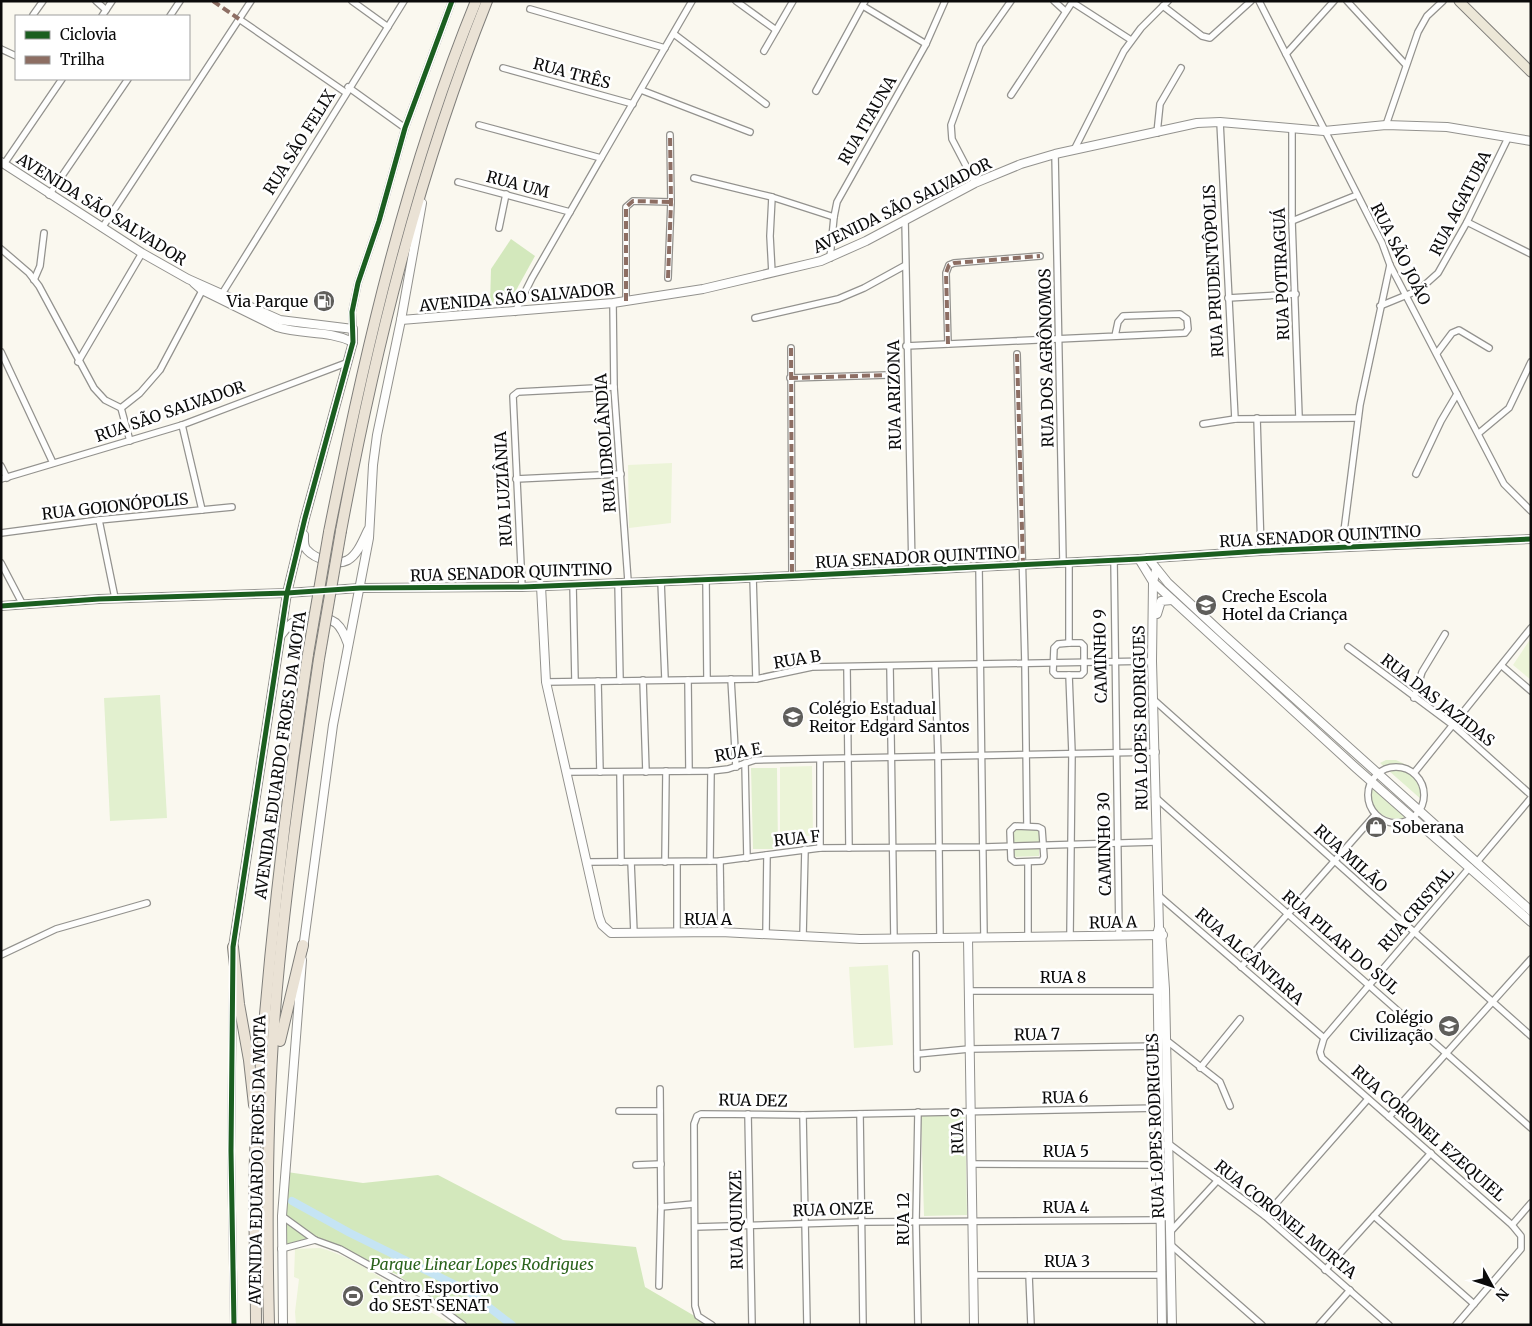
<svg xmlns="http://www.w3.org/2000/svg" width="1532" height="1326" viewBox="0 0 1532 1326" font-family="Merriweather,serif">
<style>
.green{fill:#e2f0cf}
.forest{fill:#d3e8bc}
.pitch{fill:#ecf4d8}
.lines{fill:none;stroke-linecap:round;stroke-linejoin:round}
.canal{stroke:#c5e4f4;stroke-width:8}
.minor-casing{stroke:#93928e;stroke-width:8}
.tertiary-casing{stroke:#93928e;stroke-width:10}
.primary-casing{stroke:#807f7b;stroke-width:11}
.trunk-casing{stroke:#807f7b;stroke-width:12}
.minor{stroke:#fefefd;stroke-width:5.5}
.tertiary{stroke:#fefefd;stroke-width:8}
.primary{stroke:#ece7d7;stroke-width:9}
.trunk{stroke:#eae2d5;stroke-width:10}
.trunk-bridge-casing{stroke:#807f7b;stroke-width:12;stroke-linecap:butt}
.trunk-bridge{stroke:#eae2d5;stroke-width:10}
.quiet{stroke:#8d6e63;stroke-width:4;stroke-dasharray:8 4;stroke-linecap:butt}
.cycleway-casing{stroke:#fff;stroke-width:8}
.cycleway{stroke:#1b5e20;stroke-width:5}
.labels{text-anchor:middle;stroke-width:5;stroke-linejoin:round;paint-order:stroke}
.street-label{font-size:16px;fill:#0b0b0b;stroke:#fff}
.poi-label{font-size:16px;fill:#0b0b0b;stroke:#fff;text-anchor:start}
.park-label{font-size:16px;font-style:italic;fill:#2b631c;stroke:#fff}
</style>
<rect width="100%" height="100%" fill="#faf8ef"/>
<g class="green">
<path d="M160,695L167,818L110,821L104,698Z"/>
<path d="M1386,760H1396L1415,769L1421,782L1422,800L1380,763Z"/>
<path d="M751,768H777L778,849H753Z"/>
<path d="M1366,780L1409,818C1381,823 1367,807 1366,780Z"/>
<path d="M1013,829L1039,830V856L1012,857Z"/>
<path d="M965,1115L967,1215L924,1216L921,1116Z"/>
</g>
<g class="forest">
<path d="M511,239L535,256L509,303L490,305L491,269Z"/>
<path d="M287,1172L363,1183L438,1175L563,1240L636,1247L645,1287L710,1325H465L398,1275L340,1249L315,1239L282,1249Z"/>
</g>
<g class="pitch">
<path d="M672,463L671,523L629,528L628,465Z"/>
<path d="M1531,638V680L1513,665Z"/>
<path d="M812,766L813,836L780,835V767Z"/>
<path d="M888,965L893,1045L854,1048L849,967Z"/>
<path d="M320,1248C371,1262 407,1301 453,1325H296L295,1312L299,1279L294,1277L295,1249Z"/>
</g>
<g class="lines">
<path class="canal" d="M292,1201L350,1233L468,1291L512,1325"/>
<g class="minor-casing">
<g id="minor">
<path d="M96,1L106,10"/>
<path d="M352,1L388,27"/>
<path d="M736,1L776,30"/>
<path d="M1054,1L1065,11"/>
<path d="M1259,1L1382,243L1390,265L1504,484L1531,511"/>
<path d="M1347,1L1406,65"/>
<path d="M1072,2L1131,40"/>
<path d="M863,6L926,44"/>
<path d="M1163,6L1202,36L1210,38L1251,1"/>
<path d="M530,9L665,48"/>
<path d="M33,15L43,1"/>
<path d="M102,16L112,1"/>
<path d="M170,16L180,1"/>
<path d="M239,19L345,92"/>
<path d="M674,34L766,104"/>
<path d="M1,49L16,56"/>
<path d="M764,51L793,1"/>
<path d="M1286,54L1334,1"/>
<path d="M503,68L633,104"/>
<path d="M348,87L405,128"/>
<path d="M641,90L750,132"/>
<path d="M816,91L865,1"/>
<path d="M1011,95L1073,1"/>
<path d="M1220,122L1235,419"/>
<path d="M479,125L601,158L692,1"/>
<path d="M1386,125L1418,32L1427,16L1443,1"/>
<path d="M1292,130V221L1299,417"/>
<path d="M1157,133L1160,104L1181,68"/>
<path d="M1074,150L1124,51L1141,28L1168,1"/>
<path d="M1055,154L1063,562"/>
<path d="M4,164L62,79"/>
<path d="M694,178L772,197L834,217"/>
<path d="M458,182L570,212"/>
<path d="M975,183L952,139L951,125L980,45L1011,1"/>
<path d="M49,195L128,79"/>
<path d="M772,197L770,236L772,273"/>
<path d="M905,219L912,570"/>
<path d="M1292,221L1357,195"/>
<path d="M1467,222L1531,254"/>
<path d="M102,228L251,1"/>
<path d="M499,228L506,194"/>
<path d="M1,249L29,273L39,286L94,388L105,400L121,408L130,441"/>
<path d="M830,258L834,217L837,202L926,44L945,1"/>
<path d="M668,278L671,202L670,135"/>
<path d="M34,280L40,266L44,233"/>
<path d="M220,297L404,1"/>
<path d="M1228,298L1296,294"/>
<path d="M626,301V207L633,201L671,202"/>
<path d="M613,303L614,387L628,581"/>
<path d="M1380,306L1419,290L1438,273L1467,222L1508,138"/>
<path d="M515,312L532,278L601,158"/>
<path d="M755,318L838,299L864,288L904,266"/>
<path d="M353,329L352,312L358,283L379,221L405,128L452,1"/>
<path d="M948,344L946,273L949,265L954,263L1040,256"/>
<path d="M906,346L1185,333L1188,329L1187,319L1180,314L1123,316L1118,322L1115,336"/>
<path d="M791,348L792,576"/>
<path d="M1,352L53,463"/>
<path d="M1437,353L1452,333L1459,330L1489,348"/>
<path d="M1017,354L1025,664L1027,826"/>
<path d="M78,362L142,253"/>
<path d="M790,378L888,375"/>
<path d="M121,408L140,393L160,370L203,289"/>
<path d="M1257,418L1261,551"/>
<path d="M1203,424L1235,419L1358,418"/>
<path d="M182,425L202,510"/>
<path d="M1479,433L1509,408L1531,362"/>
<path d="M1,466L7,478"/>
<path d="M1416,474L1441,421L1457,394"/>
<path d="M1,479L182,425L346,363"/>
<path d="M516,479L621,474"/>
<path d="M99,520L115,598"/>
<path d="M1,533L99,520L232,507"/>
<path d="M1342,547L1360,405L1390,265"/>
<path d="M1114,560L1119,936"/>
<path d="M1069,562V643"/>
<path d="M1,563L23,605"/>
<path d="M979,567L984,937"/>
<path d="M753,577L756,679"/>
<path d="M706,579L707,678"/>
<path d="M661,581L665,679"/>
<path d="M618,582L620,681"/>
<path d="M573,585L575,681"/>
<path d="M522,587L513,396L518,392L614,387"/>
<path d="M1069,643H1081L1084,646V672L1081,675H1056L1053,672L1054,648L1058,644Z"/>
<path d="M1348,647L1454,726L1531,795"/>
<path d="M935,665L938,756L940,938"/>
<path d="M890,666L894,939"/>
<path d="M1502,666L1531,691"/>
<path d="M847,667L849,848"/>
<path d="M1069,675L1072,753L1070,936"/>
<path d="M731,679L736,767"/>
<path d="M643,680L646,772"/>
<path d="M688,680L689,771"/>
<path d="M598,681L600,772"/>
<path d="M546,682L756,679L812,667L1152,661"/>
<path d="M1414,698L1422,672L1445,634"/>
<path d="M1154,700L1531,1036"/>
<path d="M745,763L747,858"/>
<circle cx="1396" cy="795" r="28"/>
<path d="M566,772L711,771L728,769L755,760L1156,752"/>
<path d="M620,772L621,862"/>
<path d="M1414,773L1531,628"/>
<path d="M1155,797L1531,1128"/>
<path d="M1015,826L1038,827L1042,829L1044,857L1042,861L1015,862L1011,859L1010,831Z"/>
<path d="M820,848V759"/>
<path d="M710,861L711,771"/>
<path d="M720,861L721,932"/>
<path d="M588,862L720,861L820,848L984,847L1156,842"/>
<path d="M631,862L634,933"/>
<path d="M665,862L666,771"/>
<path d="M1477,862L1531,798"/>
<path d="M1158,895L1324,1038"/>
<path d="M677,932V862"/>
<path d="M766,934L767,855"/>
<path d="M803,936L805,849"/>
<path d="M1028,937V862"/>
<path d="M916,954L917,1069"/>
<path d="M1,955L56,929L147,903"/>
<path d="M1241,967L1375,815"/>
<path d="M233,987L231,1151L234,1325"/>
<path d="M969,991H1158"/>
<path d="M1166,1040L1220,1082L1230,1106"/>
<path d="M917,1054L969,1049L1159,1046"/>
<path d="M1200,1068L1240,1019"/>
<path d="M619,1111H660"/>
<path d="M918,1112L916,1221L918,1325"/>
<path d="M748,1114L752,1325"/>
<path d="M860,1114L863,1325"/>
<path d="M803,1115L807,1325"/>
<path d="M1389,1117L1531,959"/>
<path d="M1160,1146L1169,1144L1265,1216L1389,1325"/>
<path d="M971,1164L1161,1165"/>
<path d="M636,1165L661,1164"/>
<path d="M661,1207L694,1204"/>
<path d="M282,1216L315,1240L340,1249L421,1294L463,1325"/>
<path d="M1265,1216L1368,1099"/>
<path d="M1374,1216L1474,1304"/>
<path d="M1512,1225L1531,1203"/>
<path d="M695,1227L861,1222L1161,1220"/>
<path d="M1171,1231L1218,1180"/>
<path d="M1171,1245L1262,1325"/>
<path d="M281,1249L315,1240"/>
<path d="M1325,1270L1431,1153"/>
<path d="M973,1275H1161"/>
<path d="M1029,1275L1031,1325"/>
<path d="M659,1286L661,1207L660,1089"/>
<path d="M712,1325L698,1316L695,1306L694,1124L697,1116L701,1114L803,1115L1160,1108"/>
<path d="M1319,1325L1350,1290"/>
<path d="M1456,1325L1521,1249V1236L1512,1225L1322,1058L1320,1052L1324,1038L1470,867"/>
</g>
</g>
<g class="tertiary-casing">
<g id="tertiary">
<path d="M1,162L142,253L188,279L280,320L353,329V342L305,518L287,593L233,947"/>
<path d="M194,283L202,290L277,327C303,335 328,330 353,342"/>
<path d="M401,320L613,303L703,289L821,261L866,241L975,183L1021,164L1055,154L1197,123L1220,122L1324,131L1386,125L1447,127L1531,141"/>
<path d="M304,535C304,540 303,546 307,550C315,559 337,566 348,560C358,554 363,540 368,530"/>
<path d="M1148,558L1168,583L1224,635L1531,911"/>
<path d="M1139,559L1153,582L1356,768L1531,922"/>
<path d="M1156,570L1153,582L1152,661L1159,927L1157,935L1162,1325"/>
<path d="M541,586L546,682L599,917L602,925L611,933L721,932L860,939L1163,935"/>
<path d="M1,606L99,599L287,593L360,588L522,587L792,576L1139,559L1261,551L1531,539"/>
<path d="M1157,614L1161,601L1172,600"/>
<path d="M282,634C293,616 318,611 336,623C342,628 345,636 348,644"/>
<path d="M1161,931L1165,989L1172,1325"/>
<path d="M968,938L974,1325"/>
<path d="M303,949L333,725L369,538L373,465L377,435L401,320L422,203"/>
<path d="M283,1325L282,1216L302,960"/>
</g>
</g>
<g class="primary-casing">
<path id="primary" d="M1459,1L1531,72"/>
</g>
<g class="trunk-casing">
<g id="trunk">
<path d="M341,531C375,349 418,174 487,1"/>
<path d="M329,532C365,351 406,172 476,1"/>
<path d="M233,947L239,1004L249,1060L254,1105"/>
<path d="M280,1041L303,945"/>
<path d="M256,1325C256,1262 252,1198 256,1135C266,974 284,814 308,654"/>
<path d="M269,1325C266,1206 267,1085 279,966C289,864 304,762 319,659"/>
</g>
</g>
<use href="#minor" class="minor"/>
<use href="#tertiary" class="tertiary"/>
<use href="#primary" class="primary"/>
<use href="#trunk" class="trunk"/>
<g class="trunk-bridge-casing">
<g id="trunk-bridge">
<path d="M308,654L329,532"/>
<path d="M319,659L341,531"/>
</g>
</g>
<use href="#trunk-bridge" class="trunk-bridge"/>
<g class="quiet">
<path d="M213,1L239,19"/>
<path d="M668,278L671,202L670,135"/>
<path d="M626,301V207L633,201L671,202"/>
<path d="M948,344L946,273L949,265L954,263L1040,256"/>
<path d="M791,348L792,576"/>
<path d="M1017,354L1023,564"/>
<path d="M790,378L888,375"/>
</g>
<g class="cycleway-casing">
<g id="cycleway">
<path d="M1,606L99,599L287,593L360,588L522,587L792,576L1139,559L1261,551L1531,539"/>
<path d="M234,1325L231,1151L233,947L287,593L305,518L353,342L352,312L358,283L379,221L405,128L452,1"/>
</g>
</g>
<use href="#cycleway" class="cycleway"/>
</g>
<defs>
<g id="fuel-disc" transform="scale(1.125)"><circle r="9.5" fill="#5f5e5b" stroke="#fff"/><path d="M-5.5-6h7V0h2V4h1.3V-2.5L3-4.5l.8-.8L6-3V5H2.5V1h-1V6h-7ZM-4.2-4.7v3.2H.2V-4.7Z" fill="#fff"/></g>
<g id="school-disc" transform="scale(1.125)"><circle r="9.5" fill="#5f5e5b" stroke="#fff"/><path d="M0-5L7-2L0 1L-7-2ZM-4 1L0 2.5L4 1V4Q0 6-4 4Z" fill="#fff"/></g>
<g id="shop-disc" transform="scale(1.125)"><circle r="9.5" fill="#5f5e5b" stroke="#fff"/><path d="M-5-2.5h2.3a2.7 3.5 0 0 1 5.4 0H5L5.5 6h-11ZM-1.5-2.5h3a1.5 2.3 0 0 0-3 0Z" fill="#fff"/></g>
<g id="stadium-disc" transform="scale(1.125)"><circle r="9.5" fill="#5f5e5b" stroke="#fff"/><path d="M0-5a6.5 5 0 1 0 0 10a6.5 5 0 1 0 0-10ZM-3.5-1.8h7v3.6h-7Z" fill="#fff"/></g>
</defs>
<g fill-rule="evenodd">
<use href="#fuel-disc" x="324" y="301"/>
<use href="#school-disc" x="1206" y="605"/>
<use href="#school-disc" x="793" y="717"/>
<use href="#shop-disc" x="1376" y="827"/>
<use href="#school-disc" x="1449" y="1026"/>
<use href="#stadium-disc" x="353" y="1296"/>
</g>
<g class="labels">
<g class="street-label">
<text transform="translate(572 73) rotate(15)" y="6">RUA TRÊS</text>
<text transform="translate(867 120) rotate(-60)" y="6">RUA ITAUNA</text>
<text transform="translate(299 142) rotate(-58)" y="6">RUA SÃO FELIX</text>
<text transform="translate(518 184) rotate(15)" y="6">RUA UM</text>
<text transform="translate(1460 203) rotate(-63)" y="6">RUA AGATUBA</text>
<text transform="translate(902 205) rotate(-26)" y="6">AVENIDA SÃO SALVADOR</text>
<text transform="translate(102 209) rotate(32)" y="6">AVENIDA SÃO SALVADOR</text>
<text transform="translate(1401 254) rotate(63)" y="6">RUA SÃO JOÃO</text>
<text transform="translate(1213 271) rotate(-93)" y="6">RUA PRUDENTÔPOLIS</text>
<text transform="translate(1281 274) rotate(-92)" y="6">RUA POTIRAGUÁ</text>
<text transform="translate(517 297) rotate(-5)" y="6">AVENIDA SÃO SALVADOR</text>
<text transform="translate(1046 358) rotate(-91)" y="6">RUA DOS AGRÔNOMOS</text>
<text transform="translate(894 395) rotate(-91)" y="6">RUA ARIZONA</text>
<text transform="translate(170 411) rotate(-19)" y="6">RUA SÃO SALVADOR</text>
<text transform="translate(605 443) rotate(-94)" y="6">RUA IDROLÂNDIA</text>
<text transform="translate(503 489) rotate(-93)" y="6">RUA LUZIÂNIA</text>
<text transform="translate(115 506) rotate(-6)" y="6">RUA GOIONÓPOLIS</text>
<text transform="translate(1320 536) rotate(-3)" y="6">RUA SENADOR QUINTINO</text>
<text transform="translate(916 557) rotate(-3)" y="6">RUA SENADOR QUINTINO</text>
<text transform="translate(511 572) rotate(-2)" y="6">RUA SENADOR QUINTINO</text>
<text transform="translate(1100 656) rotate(-91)" y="6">CAMINHO 9</text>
<text transform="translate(797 659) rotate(-9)" y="6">RUA B</text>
<text transform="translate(1438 700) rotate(38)" y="6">RUA DAS JAZIDAS</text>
<text transform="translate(1140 718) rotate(-91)" y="6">RUA LOPES RODRIGUES</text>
<text transform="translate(738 752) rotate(-10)" y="6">RUA E</text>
<text transform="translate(280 755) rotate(-82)" y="6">AVENIDA EDUARDO FROES DA MOTA</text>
<text transform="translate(797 838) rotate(-6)" y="6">RUA F</text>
<text transform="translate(1104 844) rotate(-91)" y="6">CAMINHO 30</text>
<text transform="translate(1351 858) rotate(42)" y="6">RUA MILÃO</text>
<text transform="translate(1416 909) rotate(-49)" y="6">RUA CRISTAL</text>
<text x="708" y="925">RUA A</text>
<text transform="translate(1113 922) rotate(-1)" y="6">RUA A</text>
<text transform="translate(1341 942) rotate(41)" y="6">RUA PILAR DO SUL</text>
<text transform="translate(1250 956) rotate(41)" y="6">RUA ALCÂNTARA</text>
<text x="1063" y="983">RUA 8</text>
<text transform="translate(1037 1034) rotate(-1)" y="6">RUA 7</text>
<text transform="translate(1065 1097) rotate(-1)" y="6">RUA 6</text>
<text transform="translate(753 1100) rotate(1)" y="6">RUA DEZ</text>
<text transform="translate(1155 1126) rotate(-92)" y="6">RUA LOPES RODRIGUES</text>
<text transform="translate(957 1131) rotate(-91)" y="6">RUA 9</text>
<text transform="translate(1429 1133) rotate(41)" y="6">RUA CORONEL EZEQUIEL</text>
<text x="1066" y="1157">RUA 5</text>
<text transform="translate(257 1160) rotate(-89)" y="6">AVENIDA EDUARDO FROES DA MOTA</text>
<text x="1066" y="1213">RUA 4</text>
<text transform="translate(833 1209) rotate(-2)" y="6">RUA ONZE</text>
<text transform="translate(903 1219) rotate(-90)" y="6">RUA 12</text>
<text transform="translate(1286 1219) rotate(39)" y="6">RUA CORONEL MURTA</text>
<text transform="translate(736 1220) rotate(-91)" y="6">RUA QUINZE</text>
<text x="1067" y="1267">RUA 3</text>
</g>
<g class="poi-label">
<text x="308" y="307" text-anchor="end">Via Parque</text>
<text x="1222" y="602">Creche Escola<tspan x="1222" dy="18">Hotel da Criança</tspan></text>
<text x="809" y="714">Colégio Estadual<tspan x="809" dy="18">Reitor Edgard Santos</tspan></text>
<text x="1392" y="833">Soberana</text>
<text x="1433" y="1023" text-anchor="end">Colégio<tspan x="1433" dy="18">Civilização</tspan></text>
<text x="369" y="1293">Centro Esportivo<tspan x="369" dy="18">do SEST SENAT</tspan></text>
</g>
<g class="park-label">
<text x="482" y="1270">Parque Linear Lopes Rodrigues</text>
</g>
</g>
<rect width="1532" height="1326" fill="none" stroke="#0b0b0b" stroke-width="5"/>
<rect x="15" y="15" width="175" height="65" fill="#ffffff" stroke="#9d9d9d"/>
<rect x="25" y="31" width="25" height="8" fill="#1b5e20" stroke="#9d9d9d"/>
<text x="60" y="40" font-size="15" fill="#0b0b0b">Ciclovia</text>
<rect x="25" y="56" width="25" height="8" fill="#8d6e63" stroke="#9d9d9d"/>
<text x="60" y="65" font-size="15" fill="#0b0b0b">Trilha</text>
<g transform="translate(1492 1286) rotate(130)" stroke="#ffffff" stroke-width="4" paint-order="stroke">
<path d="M0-4L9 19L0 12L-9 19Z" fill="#0b0b0b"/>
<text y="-8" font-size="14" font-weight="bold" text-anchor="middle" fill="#0b0b0b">N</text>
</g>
</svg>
